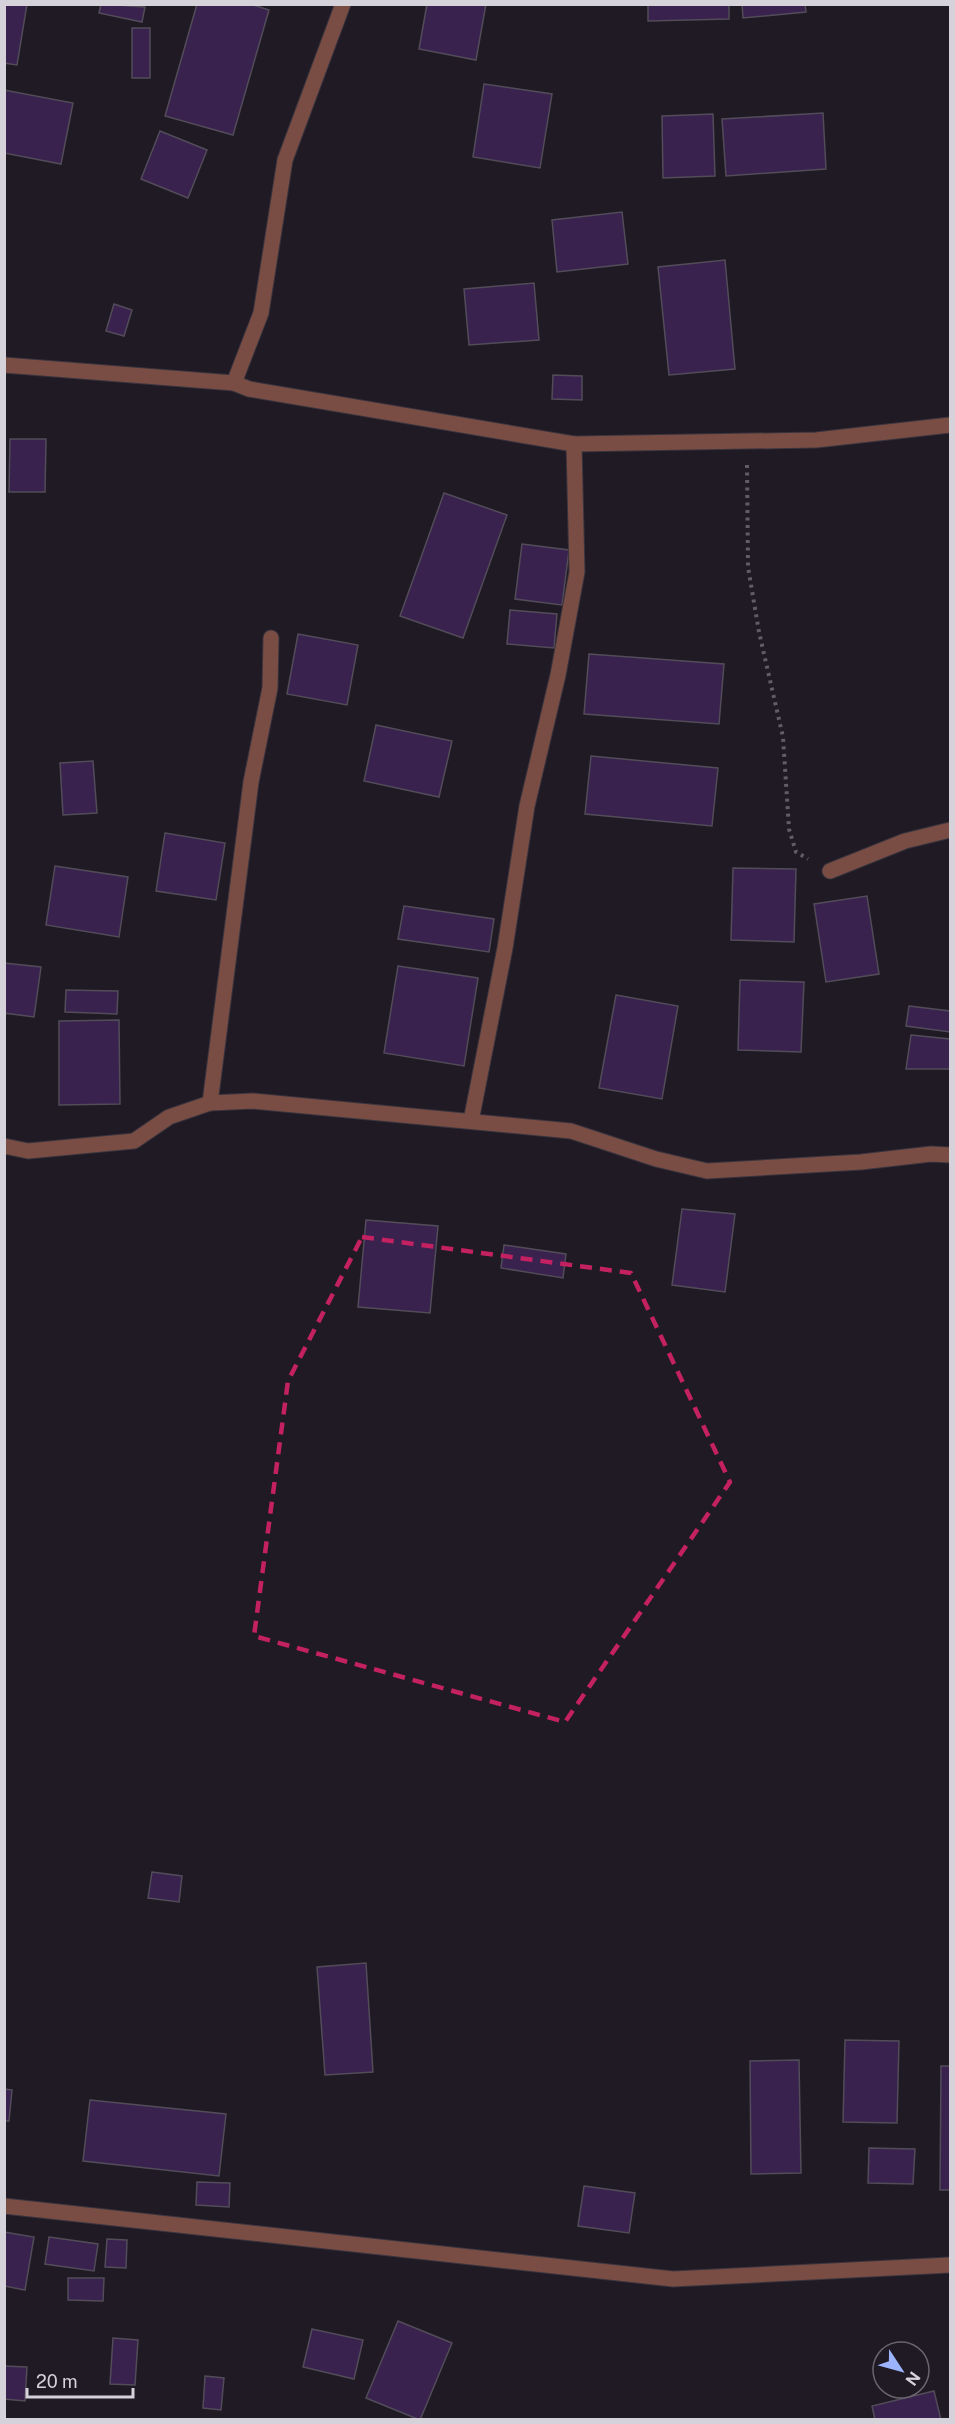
<svg xmlns="http://www.w3.org/2000/svg" width="955" height="2424" viewBox="0 0 955 2424" font-family="'Public Sans',sans-serif">
<style>
.building{fill:#3a224f;stroke:#524c59;stroke-width:1.5}
.lines{fill:none;stroke-linecap:round;stroke-linejoin:round}
.minor-casing{stroke:#39343e;stroke-width:17}
.path{stroke:#615c66;stroke-width:4;stroke-dasharray:3 4.5;stroke-linecap:butt}
.minor{stroke:#7a4d44;stroke-width:15}
.marked{fill:none;stroke:#c32161;stroke-width:4.5;stroke-dasharray:12 8;stroke-linejoin:round}
</style>
<rect width="100%" height="100%" fill="#201a25"/>
<g class="building">
<path d="M4,4H27L17,65L4,63Z"/>
<path d="M101,4L145,7L142,22L99,13Z"/>
<path d="M197,4H250L269,10L233,135L165,116Z"/>
<path d="M427,4H486L476,60L419,49Z"/>
<path d="M648,4H729V19L648,21Z"/>
<path d="M742,4H805L806,12L743,18Z"/>
<rect x="132" y="28" width="18" height="50"/>
<path d="M484,84L552,94L540,168L473,157Z"/>
<path d="M4,90L73,103L61,164L4,153Z"/>
<path d="M823,113L826,169L726,176L722,119Z"/>
<path d="M713,114L715,176L663,178L662,116Z"/>
<path d="M160,131L207,150L188,198L141,179Z"/>
<path d="M622,212L628,264L557,272L552,220Z"/>
<path d="M725,260L735,369L669,375L658,267Z"/>
<path d="M534,283L539,340L469,345L464,289Z"/>
<path d="M114,304L132,310L124,336L106,331Z"/>
<path d="M553,375L582,376V400L552,399Z"/>
<path d="M10,439H46L45,492H9Z"/>
<path d="M444,493L507,515L463,638L400,616Z"/>
<path d="M522,544L569,550L562,605L515,599Z"/>
<path d="M510,610L557,614L554,648L507,644Z"/>
<path d="M298,634L358,645L347,705L287,694Z"/>
<path d="M589,654L724,664L719,724L584,714Z"/>
<path d="M376,725L452,741L439,797L364,781Z"/>
<path d="M591,756L718,768L712,826L585,814Z"/>
<path d="M93,761L97,813L63,815L60,763Z"/>
<path d="M165,833L225,843L216,900L156,891Z"/>
<path d="M55,866L128,877L119,937L46,925Z"/>
<path d="M733,868L796,869L794,942L731,940Z"/>
<path d="M867,896L879,974L826,982L814,904Z"/>
<path d="M404,906L494,919L489,952L398,939Z"/>
<path d="M4,963L41,967L34,1017L4,1013Z"/>
<path d="M398,966L478,978L464,1066L384,1053Z"/>
<path d="M740,980L804,982L801,1052L738,1050Z"/>
<path d="M66,990L118,991L117,1014L65,1012Z"/>
<path d="M616,995L678,1006L662,1099L599,1088Z"/>
<path d="M909,1006L950,1011V1032L906,1026Z"/>
<path d="M119,1020L120,1104L59,1105V1021Z"/>
<path d="M911,1035L950,1039V1069H906Z"/>
<path d="M682,1209L735,1214L725,1292L672,1285Z"/>
<path d="M366,1220L438,1226L430,1313L358,1307Z"/>
<path d="M504,1245L566,1254L563,1278L501,1268Z"/>
<path d="M152,1872L182,1876L179,1902L148,1898Z"/>
<path d="M366,1963L373,2072L325,2075L317,1967Z"/>
<path d="M845,2040L899,2041L897,2123L843,2122Z"/>
<path d="M799,2060L801,2173L751,2174L750,2061Z"/>
<path d="M941,2066H950V2190H940Z"/>
<path d="M4,2089L12,2090L9,2121H4Z"/>
<path d="M90,2100L226,2114L219,2176L83,2161Z"/>
<path d="M869,2148L915,2149L913,2184L868,2183Z"/>
<path d="M197,2182L230,2183L229,2207L196,2205Z"/>
<path d="M584,2186L635,2193L629,2233L578,2226Z"/>
<path d="M4,2232L34,2237L25,2290L4,2286Z"/>
<path d="M49,2237L98,2244L94,2271L45,2264Z"/>
<path d="M107,2239L127,2240L126,2268L105,2267Z"/>
<path d="M68,2278H104L103,2301L68,2300Z"/>
<path d="M398,2321L452,2343L420,2420L366,2398Z"/>
<path d="M312,2329L363,2340L354,2379L303,2367Z"/>
<path d="M113,2338L138,2340L135,2385L110,2384Z"/>
<path d="M4,2366L27,2367L25,2401L4,2399Z"/>
<path d="M205,2376L224,2378L221,2410L203,2408Z"/>
<path d="M934,2391L941,2420H875L872,2406Z"/>
</g>
<g class="lines">
<g class="minor-casing">
<g id="minor">
<path d="M4,365L234,383L249,389L574,444L816,440L950,425"/>
<path d="M234,383L261,313L285,160L343,4"/>
<path d="M830,871L905,841L950,830"/>
<path d="M210,1103L251,782L270,688L271,638"/>
<path d="M471,1121L505,948L527,806L558,675L577,572L574,444"/>
<path d="M4,1146L28,1151L134,1141L169,1117L210,1103L253,1101L571,1131L656,1159L707,1171L861,1162L931,1154L950,1155"/>
<path d="M4,2206L673,2279L950,2265"/>
</g>
</g>
<path class="path" d="M747,465L748,567L759,632L783,737L789,829L796,852L808,859"/>
<use href="#minor" class="minor"/>
</g>
<path class="marked" d="M362,1237L631,1273L730,1482L565,1722L254,1636L288,1381Z"/>
<rect width="955" height="2424" fill="none" stroke="#d6d2da" stroke-width="12"/>
<g transform="translate(901 2370) rotate(126)"><circle r="28" fill="#201a25" stroke="#69646d" stroke-width="1.5"/>
<path d="M0-4.5L10 22L0 15L-10 22Z" fill="#9cb4fd"/>
<text y="-9" font-size="16" font-weight="bold" text-anchor="middle" fill="#d6d2da">N</text>
</g>
<path d="M27 2388v9h106v-9" fill="none" stroke="#d6d2da" stroke-width="3"/>
<text x="36" y="2388" font-size="18" fill="#d6d2da" stroke="#201a25" stroke-width="4.5" paint-order="stroke">20 m</text>
</svg>
